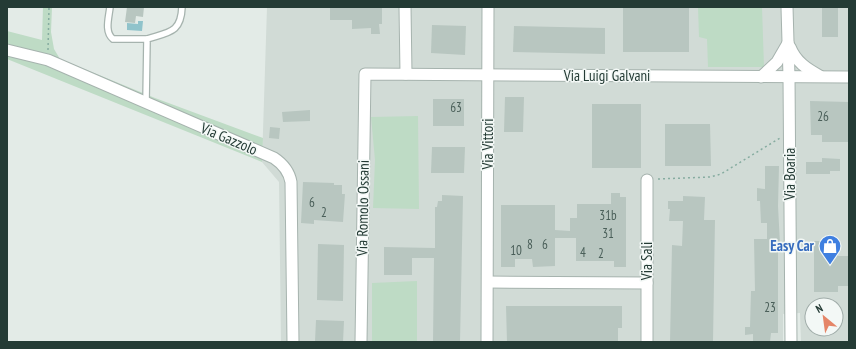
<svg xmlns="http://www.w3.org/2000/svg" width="856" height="349" viewBox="0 0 856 349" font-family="'PT Sans Narrow',sans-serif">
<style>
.built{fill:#d1dbd6;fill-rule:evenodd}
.green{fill:#bedbc5}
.water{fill:#90c3cb}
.building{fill:#b8c6c0}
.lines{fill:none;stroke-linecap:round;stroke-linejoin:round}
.lane-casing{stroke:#a6b3ae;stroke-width:8}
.street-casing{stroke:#a6b3ae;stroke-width:13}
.path{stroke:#86aca0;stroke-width:1.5;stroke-dasharray:2 3;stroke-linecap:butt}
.lane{stroke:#fff;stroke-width:5.5}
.street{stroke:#fff;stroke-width:11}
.labels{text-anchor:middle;stroke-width:3;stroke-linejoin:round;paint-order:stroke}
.number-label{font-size:13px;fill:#495e58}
.street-label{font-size:15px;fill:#243b35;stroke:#f3f8f6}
.shop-label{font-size:15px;font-weight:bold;fill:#366cbe;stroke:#f3f8f6;text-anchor:end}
</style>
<rect width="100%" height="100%" fill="#e3ebe7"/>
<path class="built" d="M267,7H849V342H801L800,313L783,314V342H281L279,182L262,162ZM812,305H836V329H812Z"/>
<g class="green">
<path d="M43,7H52L51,32L54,49L60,59L155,98L263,138L262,162L7,59V31L42,40Z"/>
<path d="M698,7H762L764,67H708L707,39L699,37Z"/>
<path d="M418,116L419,209L373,208L375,160L371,117Z"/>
<path d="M417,281V342H372V283Z"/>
</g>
<path class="water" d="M138,21H143L142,31L127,30V23L138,24Z"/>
<g class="building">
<path d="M127,7H144L143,17L136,16L135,23L125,22Z"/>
<path d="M334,7H382V24H379L380,34H371V28L352,29V20H330V8Z"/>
<rect x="623" y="7" width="66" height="45"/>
<rect x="822" y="7" width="16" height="30"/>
<path d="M432,25L466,26L465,55L431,53Z"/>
<path d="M514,26L605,28V54L513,52Z"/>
<path d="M505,97H524L523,132H504Z"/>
<rect x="433" y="99" width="31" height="27"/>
<path d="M810,101L849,102V142H822V135H811Z"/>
<rect x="592" y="104" width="49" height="64"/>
<path d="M310,110V121L283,122L282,112Z"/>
<path d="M665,124H710L711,166H665Z"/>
<path d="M270,127L280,128L279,139L269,138Z"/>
<path d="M432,147H465L464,173H431Z"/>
<path d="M822,158L840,159V171H830V174H806V162H822Z"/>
<path d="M765,166H779L778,206L780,244H778V333H771L770,342H753V334L745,335V327H750L751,291H755L754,239H767V223H761L760,201H757V188L765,189Z"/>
<path d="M303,182L334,183V185H342V194H345L343,222L314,220V224L301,223Z"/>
<path d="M611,193H620V197H626V267H614V261H576V238H555V266L533,267L532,259H515V267H501V205H555V230L570,231V218H577V204H611Z"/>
<path d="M442,195L463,196L460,342H433L434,258H412V275H384V247L435,248V207H437L438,201H442Z"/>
<path d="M683,196L705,197L704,220H715L713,342H670L672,245L682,246L683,221H669L670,209H668V201H683Z"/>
<path d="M814,241H838V256H849V286H838V292H814Z"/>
<path d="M318,244L344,245L343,301L317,300Z"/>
<path d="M506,306H622V328H618V342H507Z"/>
<path d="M316,320L344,321L343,342H315Z"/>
</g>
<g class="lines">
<g class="lane-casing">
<g id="lane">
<path d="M110,7C109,17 104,32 113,39H147"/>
<path d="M146,102L147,39C169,32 181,33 182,7"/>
</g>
</g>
<g class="street-casing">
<g id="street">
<path d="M405,7L406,74"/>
<path d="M787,7L789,77L791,342"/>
<path d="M790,47C796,62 807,69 820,76"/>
<path d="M7,50L48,60L274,158C283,164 289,171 291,182L293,342"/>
<path d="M761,77L777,62L788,43"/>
<path d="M488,282L647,283"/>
<path d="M361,342L365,74L849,77"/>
<path d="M487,342L488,7"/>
<path d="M647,342V180"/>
</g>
</g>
<g class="path">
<path d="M48,50L49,7"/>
<path d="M658,179L710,177L721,174L780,138"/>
</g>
<use href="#lane" class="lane"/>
<use href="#street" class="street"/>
</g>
<defs>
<g id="shop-pin" transform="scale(1.15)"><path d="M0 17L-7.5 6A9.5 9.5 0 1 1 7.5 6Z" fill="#3f7fe0" stroke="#f3f8f6"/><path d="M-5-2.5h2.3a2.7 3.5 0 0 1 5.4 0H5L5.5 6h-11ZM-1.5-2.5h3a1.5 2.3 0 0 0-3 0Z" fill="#fff"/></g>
</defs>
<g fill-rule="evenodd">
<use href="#shop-pin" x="830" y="246"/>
</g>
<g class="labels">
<g class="number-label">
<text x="456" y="112">63</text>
<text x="823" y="121">26</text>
<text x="312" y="207">6</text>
<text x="324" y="217">2</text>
<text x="608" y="220">31b</text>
<text x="608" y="238">31</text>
<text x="530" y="249">8</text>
<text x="545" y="249">6</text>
<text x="516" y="255">10</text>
<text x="583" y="257">4</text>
<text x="601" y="258">2</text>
<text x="770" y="312">23</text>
</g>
<g class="street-label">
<text x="607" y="81">Via Luigi Galvani</text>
<text transform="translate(229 139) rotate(23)" y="5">Via Gazzolo</text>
<text transform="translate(488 144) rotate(-90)" y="5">Via Vittori</text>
<text transform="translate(790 174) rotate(-90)" y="5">Via Boaria</text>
<text transform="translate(363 208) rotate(-89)" y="5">Via Romolo Ossani</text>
<text transform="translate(647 261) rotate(-90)" y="5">Via Sali</text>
</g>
<g class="shop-label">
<text x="814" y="251">Easy Car</text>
</g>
</g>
<rect width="856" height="349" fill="none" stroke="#243b35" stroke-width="16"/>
<g transform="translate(824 317) rotate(331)"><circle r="19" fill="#f3f8f6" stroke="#a0aca9"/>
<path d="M0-3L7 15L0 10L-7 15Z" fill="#e58567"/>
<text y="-6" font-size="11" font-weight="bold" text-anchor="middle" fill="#243b35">N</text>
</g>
</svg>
